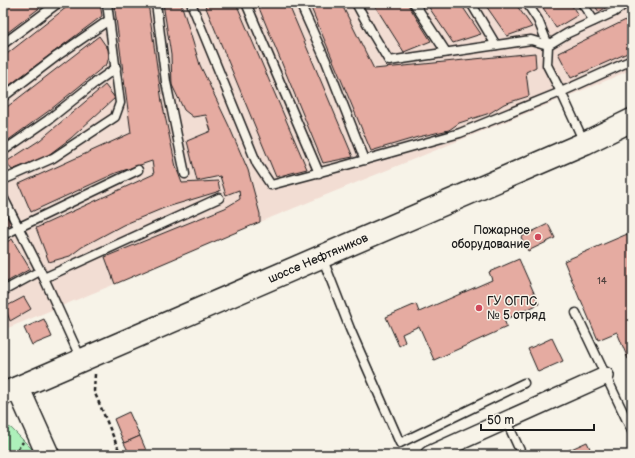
<svg xmlns="http://www.w3.org/2000/svg" width="635" height="458" viewBox="0 0 635 458" font-family="'Balsamiq Sans',sans-serif">
<style>
.built{fill:#f2ddd3}
.green{fill:#adf0ba;stroke:#64866b}
.building{fill:#e5aba1;stroke:#1c1c1c}
.lines{fill:none;stroke-linecap:round;stroke-linejoin:round}
.lane-casing{stroke:#1c1c1c;stroke-width:11}
.street-casing{stroke:#1c1c1c;stroke-width:20}
.secondary-casing{stroke:#1c1c1c;stroke-width:25}
.path{stroke:#1c1c1c;stroke-width:2.5;stroke-dasharray:4 3;stroke-linecap:butt}
.lane{stroke:#f7f3e8;stroke-width:8}
.street{stroke:#f7f3e8;stroke-width:17}
.secondary{stroke:#f7f3e8;stroke-width:22}
.poi-dot{fill:#d1495b;stroke:#f7f3e8;stroke-width:1.5}
.labels{text-anchor:middle;stroke-width:3;stroke-linejoin:round;paint-order:stroke}
.number-label{font-size:10px;fill:#4e403d}
.poi-label{font-size:12px;fill:#1c1c1c;stroke:#f7f3e8;text-anchor:end}
.street-label{font-size:12px;fill:#1c1c1c;stroke:#f7f3e8}
</style>
<rect width="100%" height="100%" fill="#f7f3e8"/>
<filter id="ink" filterUnits="userSpaceOnUse"><feTurbulence type="fractalNoise" baseFrequency=".025" numOctaves="2"/><feDisplacementMap in="SourceGraphic" scale="8" xChannelSelector="R" yChannelSelector="G"/><feConvolveMatrix kernelMatrix="1 2 1 2 8 2 1 2 1" color-interpolation-filters="sRGB"/></filter>
<g filter="url(#ink)">
<path class="built" d="M3,3H632V69L610,79L260,222L115,284L3,330Z"/>
<path class="green" d="M3,426L11,428L34,451L36,455H3Z"/>
<g class="building">
<path d="M3,3H46L3,36Z"/>
<path d="M72,3H100L102,16L3,90V57Z"/>
<path d="M114,3H148L162,102L176,167L182,183L218,181L220,191L164,208L123,225L82,247L70,256L49,262L36,228L154,174L152,161L116,173L31,212L19,184L131,133Z"/>
<path d="M163,3H181L200,65L229,126L248,170L260,214V222L115,284L105,257L225,208L240,199L239,190L226,195L220,176L197,181L187,141L211,131L206,115L193,117L184,110L172,85L171,55Z"/>
<path d="M204,3H236L307,169L276,177Z"/>
<path d="M257,3H288L353,157L323,163Z"/>
<path d="M309,3H341L374,69L535,53L536,67L526,72L529,96L504,104L490,113L459,123L449,130L418,137L371,151Z"/>
<path d="M373,3H407L431,41L404,52Z"/>
<path d="M426,3H460L481,34L453,43Z"/>
<path d="M484,3H515L532,27L507,36Z"/>
<path d="M540,3H570L578,15L556,28Z"/>
<path d="M593,3H613L599,12Z"/>
<path d="M632,17V51L571,78L558,53Z"/>
<path d="M99,36L110,52L107,64L50,110L3,144V110Z"/>
<path d="M105,85L115,98L71,138L47,156L12,170L6,162L40,140Z"/>
<path d="M3,208L11,224L3,228Z"/>
<path d="M548,224L555,238L528,251L521,237Z"/>
<path d="M632,232V358L628,359L617,332L598,340L581,300H580L564,261Z"/>
<path d="M12,239L30,269L3,284V244Z"/>
<path d="M519,259L539,304L504,320L507,327L434,360L419,326L402,334L405,342L399,346L386,317L416,304L419,312L492,280L489,272Z"/>
<path d="M24,297L31,309L10,321L5,307Z"/>
<path d="M44,319L52,337L32,345L24,328Z"/>
<path d="M552,338L563,361L538,372L528,349Z"/>
<path d="M129,412L140,436L124,443L114,419Z"/>
<path d="M140,436L148,455H130L124,443Z"/>
<path d="M587,442L593,455H561L560,454Z"/>
</g>
<g class="lines">
<g class="lane-casing">
<g id="lane">
<path d="M156,3L166,82L185,174"/>
<path d="M191,3L257,164L271,185L343,166L460,133L561,92L632,60"/>
<path d="M246,3L319,173"/>
<path d="M300,3L326,61L365,160"/>
<path d="M356,3L374,36L389,61L531,40L548,45"/>
<path d="M414,3L446,52"/>
<path d="M471,3L496,45"/>
<path d="M527,3L538,20L548,45"/>
<path d="M582,3L594,21"/>
<path d="M3,44L58,3"/>
<path d="M3,97L57,56L109,20"/>
<path d="M584,142L561,92L547,65L548,45L568,33L614,12L626,3"/>
<path d="M3,151L48,120L92,85L116,68"/>
<path d="M3,180L53,158L115,117L120,103L107,3"/>
<path d="M3,197L44,278L81,359"/>
<path d="M3,235L138,170"/>
<path d="M322,257L350,329L400,443L524,383"/>
<path d="M44,278L219,198"/>
<path d="M3,291L40,271"/>
<path d="M576,313L632,431"/>
<path d="M506,420L522,455"/>
</g>
</g>
<g class="street-casing">
<path id="street" d="M429,455L605,376"/>
</g>
<g class="secondary-casing">
<g id="secondary">
<path d="M18,388L48,455"/>
<path id="s1" d="M3,394L585,143L632,120"/>
</g>
</g>
<g class="path">
<path d="M95,374L94,391L121,455"/>
<path d="M13,455L23,442"/>
</g>
<use href="#lane" class="lane"/>
<use href="#street" class="street"/>
<use href="#secondary" class="secondary"/>
</g>
</g>
<g class="poi-dot">
<circle cx="538" cy="237" r="4"/>
<circle cx="479" cy="308" r="4"/>
</g>
<g class="labels">
<g class="number-label">
<text x="602" y="284">14</text>
</g>
<g class="poi-label">
<text x="530" y="234">Пожарное<tspan x="530" dy="14">оборудование</tspan></text>
<text x="487" y="305" text-anchor="start">ГУ ОГПС<tspan x="487" dy="14">№ 5 отряд</tspan></text>
</g>
<g class="street-label">
<text dy="4" stroke="none"><textPath href="#s1" startOffset="343">шоссе Нефтяников</textPath></text>
</g>
</g>
<rect width="635" height="458" fill="none" stroke="#f7f3e8" stroke-width="16"/>
<rect x="8" y="8" width="619" height="442" fill="none" stroke="#1c1c1c" stroke-width="1.5" filter="url(#ink)"/>
<path d="M481 424v6h113v-6" fill="none" stroke="#1c1c1c" stroke-width="2"/>
<text x="487" y="424" font-size="12" fill="#1c1c1c" stroke="#f7f3e8" stroke-width="3" paint-order="stroke">50 m</text>
</svg>
